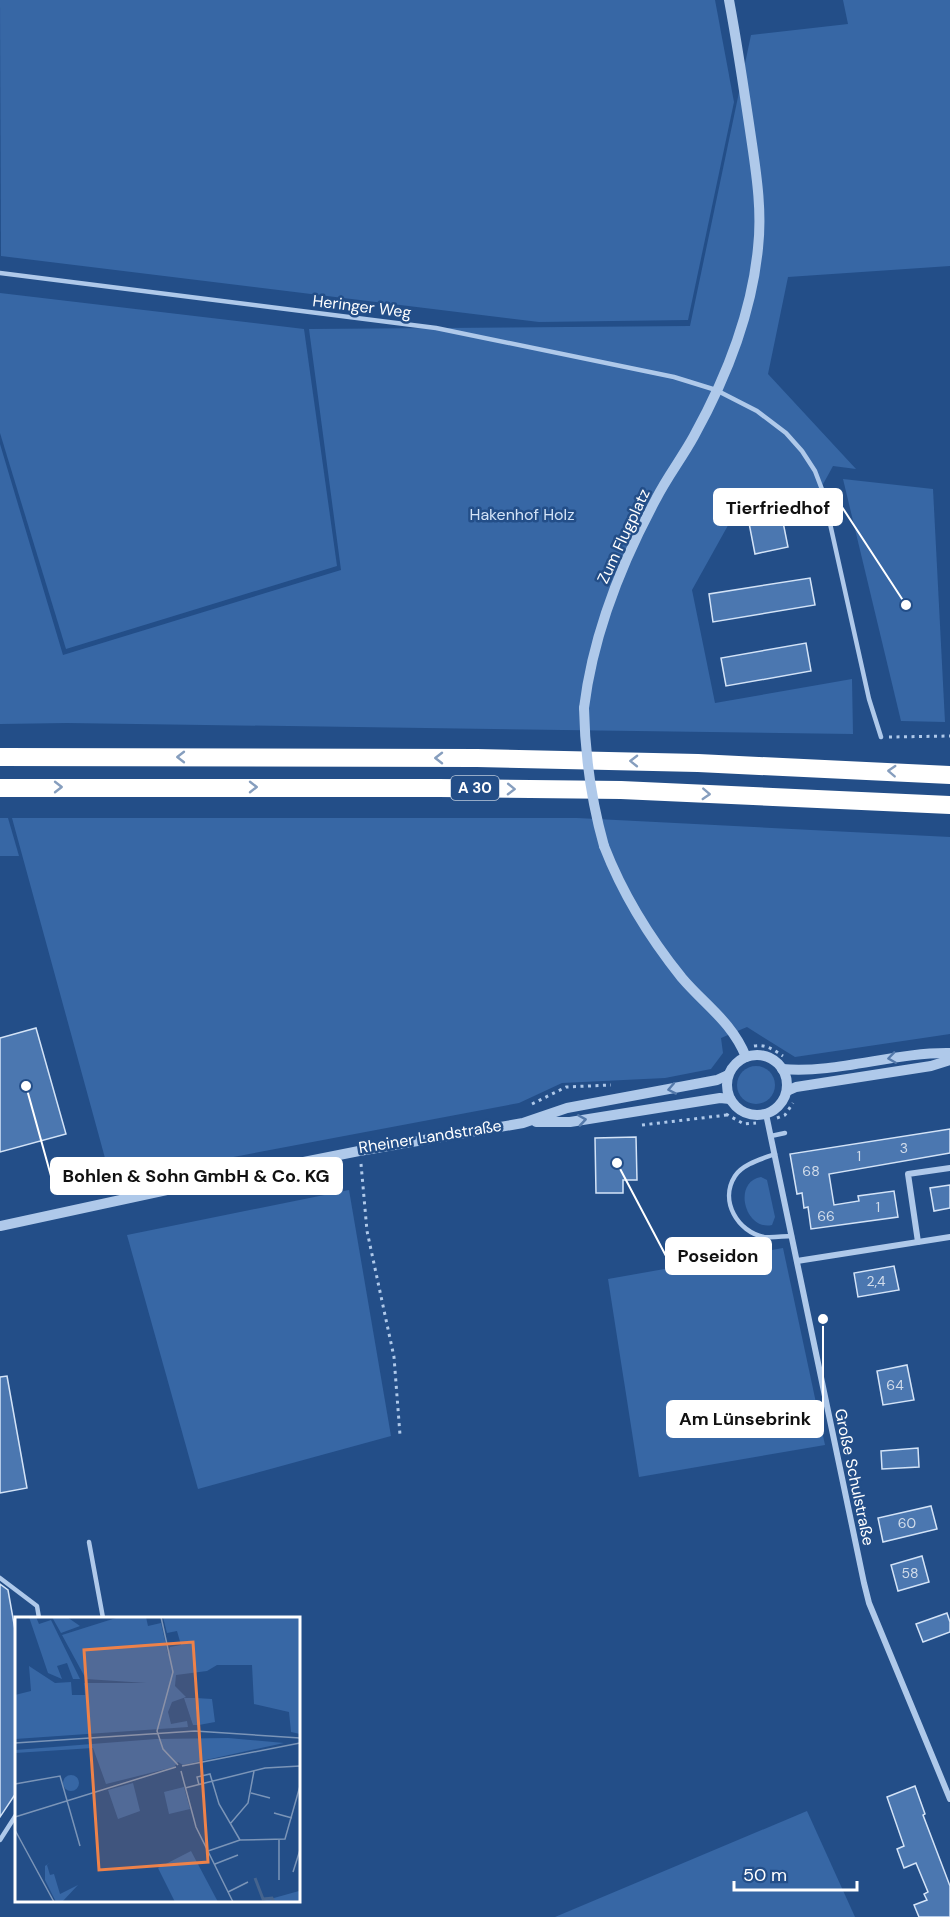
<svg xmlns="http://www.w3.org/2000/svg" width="950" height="1917" viewBox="0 0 950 1917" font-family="'DM Sans',sans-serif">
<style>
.green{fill:#3767a5}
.building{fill:#4b77b0;stroke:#d3e3f7;stroke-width:1.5}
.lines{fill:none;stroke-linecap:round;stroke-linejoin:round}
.path{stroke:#afc9ea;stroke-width:3;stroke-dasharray:3 4.5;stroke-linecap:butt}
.service{stroke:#afc9ea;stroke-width:4.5}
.minor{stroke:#afc9ea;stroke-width:6}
.tertiary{stroke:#afc9ea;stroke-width:10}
.motorway{stroke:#fff;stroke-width:18}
.tertiary-bridge{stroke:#afc9ea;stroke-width:10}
.oneway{stroke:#869ebe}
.oneway2{stroke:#5479aa}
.labels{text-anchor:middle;stroke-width:5;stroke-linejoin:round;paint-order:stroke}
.number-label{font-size:14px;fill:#d2ddeb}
.shield{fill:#234e88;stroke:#bdcadb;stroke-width:1.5}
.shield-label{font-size:15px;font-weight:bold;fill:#fff}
.street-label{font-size:16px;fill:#fff;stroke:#234e88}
.park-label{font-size:16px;fill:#d3e3f7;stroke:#234e88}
.inset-river{fill:none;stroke:#45648e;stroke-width:3}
.inset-road{fill:none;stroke:#7b95b8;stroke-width:1.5}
.view{fill:#ee8249;fill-opacity:0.15;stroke:#ee8249;stroke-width:3}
.inset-edge{fill:none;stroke:#fff;stroke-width:3}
.leader{fill:none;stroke:#fff;stroke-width:2}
.callout-dot{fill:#fff;stroke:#234e88;stroke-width:2}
.callout{fill:#fff;stroke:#fff;stroke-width:2}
.callout-label{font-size:18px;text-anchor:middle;font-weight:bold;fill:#111}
</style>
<rect width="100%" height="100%" fill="#234e88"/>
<g class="green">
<path d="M0,0H715L734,102L688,320L539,322L1,256Z"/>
<path d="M843,0H950V266L788,277L768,374L856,469L833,466L816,497L736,511L692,590L715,703L852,679L853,734L67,723L0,724V444L63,655L341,570L309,329L690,326L751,35L848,24Z"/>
<path d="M0,293L304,329L337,566L66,649L0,433Z"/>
<path d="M843,479L933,489L945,722L901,721Z"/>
<path d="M0,818H8L19,856H0Z"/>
<path d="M12,818H577L950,837V1034L795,1057L747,1027L721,1038L723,1053L711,1069L665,1078L562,1083L519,1103L111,1180Z"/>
<circle cx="756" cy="1085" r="19"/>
<path d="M761,1177L767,1180L775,1217L772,1225C745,1231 732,1182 761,1177Z"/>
<path d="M349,1190L391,1436L198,1489L127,1235Z"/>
<path d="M783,1248L825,1445L639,1477L608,1279Z"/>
<path d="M807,1811L855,1917H555Z"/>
</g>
<g class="building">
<path d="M782,517L788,547L755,554L749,523Z"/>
<path d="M810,578L815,605L713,622L709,594Z"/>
<path d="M806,643L811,671L726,686L721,658Z"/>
<path d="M36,1028L66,1134L0,1152V1038Z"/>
<path d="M950,1129V1153L829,1174L834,1205L859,1201L858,1196L894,1191L898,1217L811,1229L808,1207L804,1208L802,1193L797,1194L790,1154Z"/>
<path d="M636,1137L637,1180H623V1193H596L595,1138Z"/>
<path d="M950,1185V1208L934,1211L930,1188Z"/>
<path d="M894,1266L899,1290L858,1297L854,1273Z"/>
<path d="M907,1365L914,1400L883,1405L877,1371Z"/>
<path d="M7,1376L27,1488L0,1493V1377Z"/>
<path d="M918,1448L919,1467L882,1469L881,1451Z"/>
<path d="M931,1506L937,1529L883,1542L878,1518Z"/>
<path d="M922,1556L929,1582L898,1591L891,1565Z"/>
<path d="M0,1584L8,1590L16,1635V1793L0,1817Z"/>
<path d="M947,1613L950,1622V1632L923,1642L916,1624Z"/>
<path d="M915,1786L925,1814L923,1815L950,1886V1917H919L914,1905L927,1900L924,1894L928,1892L916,1863L904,1868L897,1849L904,1846L887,1797Z"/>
</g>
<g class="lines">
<g class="path">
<path d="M889,737L950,736"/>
<path d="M754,1046C766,1044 774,1050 783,1056"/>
<path d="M532,1104L566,1087L611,1085"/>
<path d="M726,1114L744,1124L756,1123"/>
<path d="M777,1118L785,1115L793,1103"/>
<path d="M642,1125L727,1115"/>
<path d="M361,1164L367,1231L394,1357L400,1435"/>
</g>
<g class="service">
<path d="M0,273L436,328L674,377L716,390L757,411L786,433L802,451L815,471L823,492L869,699L881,737"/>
<path d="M771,1136L785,1133"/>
<path d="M775,1154C762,1159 743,1164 735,1176C719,1201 738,1232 764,1237C773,1238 784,1236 792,1236"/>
<path d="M89,1542L103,1618"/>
<path d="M0,1578L37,1606L39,1618"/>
<path d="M0,1840L16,1815"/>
</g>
<g class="minor">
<path d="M766,1114L864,1583L869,1603L950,1799"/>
<path d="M918,1242L908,1174L950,1168"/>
<path d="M797,1261L950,1237"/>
</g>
<g class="tertiary">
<path d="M584,708C593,634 621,564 656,499C667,477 682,458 694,436C710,407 726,373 737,341C747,312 755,279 758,248C762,213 757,178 752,144C745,96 738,48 729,0"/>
<path d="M604,846C623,895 649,937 682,978C705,1005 732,1022 746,1057"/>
<circle cx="757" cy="1085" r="30"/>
<path d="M782,1069C836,1074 895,1052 950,1053"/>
<path d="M787,1091L796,1087L931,1066L950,1060"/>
<path d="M536,1122H570L720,1098L730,1099"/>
<path d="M0,1226L213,1180L359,1151L523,1123L567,1108L717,1080L728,1075"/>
</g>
<g class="motorway">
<path d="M0,757L477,758L698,763L950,775"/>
<path d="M0,788H439L621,790L950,805"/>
</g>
<path class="tertiary-bridge" d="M584,708C585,756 591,800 604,846"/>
</g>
<defs><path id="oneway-chevron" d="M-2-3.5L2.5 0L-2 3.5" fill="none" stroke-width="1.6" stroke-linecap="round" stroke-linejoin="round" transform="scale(1.5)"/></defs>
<g class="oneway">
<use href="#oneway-chevron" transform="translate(181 757) rotate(-180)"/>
<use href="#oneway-chevron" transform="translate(439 758) rotate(-180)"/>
<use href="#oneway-chevron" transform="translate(634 761) rotate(-179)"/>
<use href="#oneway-chevron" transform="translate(892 771) rotate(-177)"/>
<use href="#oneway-chevron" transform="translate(58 787)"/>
<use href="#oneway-chevron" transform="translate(253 787)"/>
<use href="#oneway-chevron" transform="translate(511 789) rotate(1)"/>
<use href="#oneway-chevron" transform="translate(706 794) rotate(3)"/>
</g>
<g class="oneway2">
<use href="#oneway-chevron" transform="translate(892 1058) rotate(172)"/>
<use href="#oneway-chevron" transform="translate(672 1089) rotate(169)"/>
<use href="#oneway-chevron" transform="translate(582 1120) rotate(-9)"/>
</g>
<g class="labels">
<g class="number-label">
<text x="904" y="1153">3</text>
<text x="859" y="1161">1</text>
<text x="811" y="1176">68</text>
<text x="878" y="1212">1</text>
<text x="826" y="1221">66</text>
<text x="876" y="1286">2,4</text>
<text x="895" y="1390">64</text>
<text x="907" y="1528">60</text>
<text x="910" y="1578">58</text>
</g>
<rect class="shield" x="451" y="776" width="48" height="24" rx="4.5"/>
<g class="shield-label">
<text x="475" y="793">A 30</text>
</g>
<g class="street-label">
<text transform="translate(362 306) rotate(7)" y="6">Heringer Weg</text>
<text transform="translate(623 536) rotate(-65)" y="6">Zum Flugplatz</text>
<text transform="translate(430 1136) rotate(-9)" y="6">Rheiner Landstraße</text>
<text transform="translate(855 1477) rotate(78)" y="6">Große Schulstraße</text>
</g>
<g class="park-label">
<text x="522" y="520">Hakenhof Holz</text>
</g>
</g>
<g transform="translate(15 1617)">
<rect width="285" height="285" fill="#234e88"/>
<path d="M14,0H21L24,7L36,3L65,62H58L52,46L42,49L47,62L33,56ZM37,0H52L65,9L46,16ZM104,0H131L133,9L146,6L153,37L155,30L166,28L162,14L152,16L148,0H285V117L276,115L274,95L239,87L237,48H202L192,54L161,58L160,69L171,80L157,85L153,95L156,107L172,104L173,110L0,122V78L16,74L14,49L40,66L56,65L57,78H70L69,66H131L71,62L47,18ZM169,81H180L183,108H178ZM181,81L197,82L200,105L184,108ZM213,121L269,126L168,148L163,145L159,150L91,167L78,131L0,136V133L141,122ZM48 166a8 8 0 1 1 16 0a8 8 0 1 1-16 0ZM118,166L125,194L103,202L93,173ZM169,170L175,192L154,197L149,175ZM176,234L203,285H160L143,251ZM36,245L32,248L35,258L39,257L45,277L63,268L47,285H41L30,263V249ZM285,270V285L248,284L284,274Z" fill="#3767a5"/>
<path class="inset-river" d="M240,261L248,282L257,281L259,285"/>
<path class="inset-road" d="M146,0L158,55L142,114L148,132L163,148M0,126L180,114L285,121M167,149L285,126M166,154L181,210L218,285M0,167L45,159L65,229M184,168L182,160L195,157L204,187L225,223M170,171L250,151L285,149M236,176L255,181M259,196L277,201M0,200L161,150M215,207L233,186L239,154M0,213L39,285M193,234L225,223L270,222L285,169M200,247L223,238M278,255L285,233M264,263V223M213,275L233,265"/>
<path class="view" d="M178,25L193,245L84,253L69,33Z"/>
<rect width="285" height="285" class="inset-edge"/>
</g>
<path class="leader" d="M906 605L842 507M26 1086L51 1176M617 1163L666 1256M823 1319L823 1419"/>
<g class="callout-dot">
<circle cx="906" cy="605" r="6"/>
<circle cx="26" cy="1086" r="6"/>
<circle cx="617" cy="1163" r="6"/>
<circle cx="823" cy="1319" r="6"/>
</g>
<g class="callout">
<rect x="714" y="489" width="128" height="36" rx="6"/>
<rect x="51" y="1158" width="291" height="36" rx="6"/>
<rect x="666" y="1238" width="105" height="36" rx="6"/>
<rect x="667" y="1401" width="156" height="36" rx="6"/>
</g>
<g class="callout-label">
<text x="778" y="514">Tierfriedhof</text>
<text x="196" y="1182">Bohlen &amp; Sohn GmbH &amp; Co. KG</text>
<text x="718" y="1262">Poseidon</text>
<text x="745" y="1425">Am Lünsebrink</text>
</g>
<path d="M734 1881v9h123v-9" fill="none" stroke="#ffffff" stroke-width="3"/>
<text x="743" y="1881" font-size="18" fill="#ffffff" stroke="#234e88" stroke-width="4.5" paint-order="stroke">50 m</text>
</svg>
